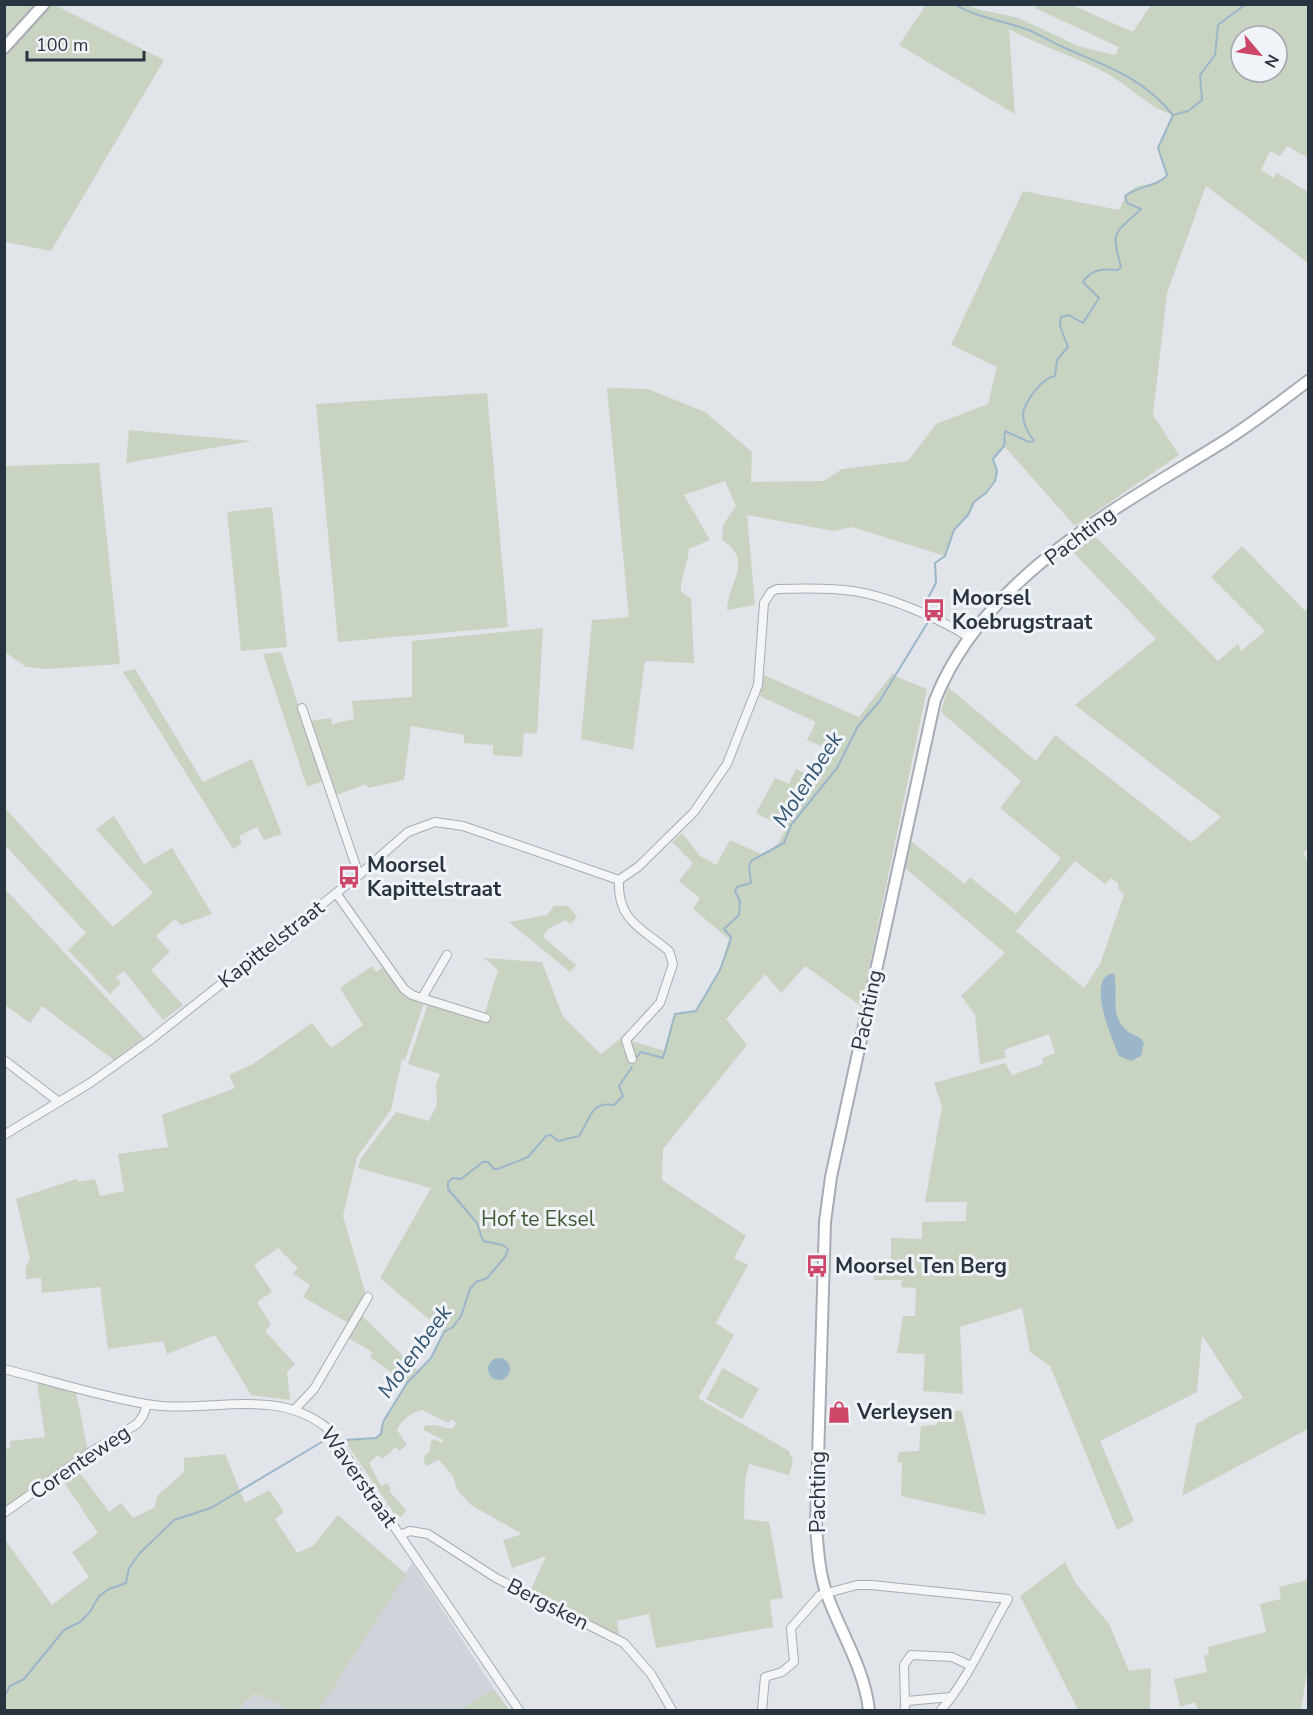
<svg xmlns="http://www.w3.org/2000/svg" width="1313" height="1715" viewBox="0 0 1313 1715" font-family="'Nunito Sans',sans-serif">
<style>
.built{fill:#cfd4db}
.green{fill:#c8d3c2;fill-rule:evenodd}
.water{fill:#9cb6c9}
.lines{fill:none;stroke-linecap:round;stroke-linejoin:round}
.stream{stroke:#9cb6c9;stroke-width:2}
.street-casing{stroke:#a6acb3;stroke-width:10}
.secondary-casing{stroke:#a6acb3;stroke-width:14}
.street{stroke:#f3f5f7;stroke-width:8}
.secondary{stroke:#fff;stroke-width:10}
.labels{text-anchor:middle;stroke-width:6;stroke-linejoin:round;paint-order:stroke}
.street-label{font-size:21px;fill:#293441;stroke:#f0f3f7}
.poi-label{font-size:21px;font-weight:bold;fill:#293441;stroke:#f0f3f7;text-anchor:start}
.park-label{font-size:21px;fill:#415c37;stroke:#f0f3f7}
.water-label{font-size:22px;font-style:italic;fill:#345774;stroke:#f0f3f7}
</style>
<rect width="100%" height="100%" fill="#e1e5e9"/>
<g class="built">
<path d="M412,1563L494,1689L460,1710H319Z"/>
<path d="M255,1693L290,1710H238Z"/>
</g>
<g class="green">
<path d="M5,5H55L164,60L51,251L5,242Z"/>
<path d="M926,5H968L977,9L1019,18L1078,46L1115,55L1119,47L1035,8L1036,5H1072L1133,32L1151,5H1308V158L1287,146L1280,156L1270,151L1261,170L1273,178L1277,173L1308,192V263L1206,186L1167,293L1153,415L1179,455L1075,526L1004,446L993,459L997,471L995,481L986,493L974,502L968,515L954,530L945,556L852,527L834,531L747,515L755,605L727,610C728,581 755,561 722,540L723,525L736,506L725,481L684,495L710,540L689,549C688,564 680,577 681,592L691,598L694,663L645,661L633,750L581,739L592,620L629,617L607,388L648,389L705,412L752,452L751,482L824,481L842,469L908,461L936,424L988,404L997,367L951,345L1023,191L1119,210C1124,201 1125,192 1136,187C1147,183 1159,186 1167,175L1158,148L1173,115C1147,107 1130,86 1106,73C1074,56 1040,46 1009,29L1015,114L899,45ZM1241,36H1277V72H1241Z"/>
<path d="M487,393L508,627L338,642L316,404Z"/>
<path d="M129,430L252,441L126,463Z"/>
<path d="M99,463L120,664L46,669L26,667L5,652V466Z"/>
<path d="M272,507L287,647L241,651L227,512Z"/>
<path d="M1092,533L1218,661L1238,644L1241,651L1265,631L1211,577L1242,546L1305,611L1308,606V849L1303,853L1308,861V1429L1182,1496L1196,1424L1243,1398L1202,1335L1197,1392L1100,1441L1134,1521L1117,1530L1050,1366L1030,1352L1022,1308L960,1327L963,1394L923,1391L925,1354L897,1353L903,1316H915L916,1288L901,1287L902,1280H874L875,1259H891V1238L922,1239V1222L966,1221L967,1202H925L942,1106L934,1083L1005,1063L1012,1075L1043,1064L1042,1058L1055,1053L1049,1034L1004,1050L1006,1058L980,1064L975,1015L961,996L1005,953L904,867L911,841L965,884L970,877L1016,914L1061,858L1000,808L1021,781L941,712L948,687L1036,761L1055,735L1191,842L1221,817L1075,705L1156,639L1071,550ZM1075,861L1105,884L1111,878L1119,884L1118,889L1124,895L1100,964L1084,988L1016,931Z"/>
<path d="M543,628L537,734L524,733L522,757L493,755V745L464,743V735L411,726L404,780L368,788L366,784L334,796L309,721L331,718L332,724L354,719L352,701L412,697V641Z"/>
<path d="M281,652L323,781L307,787L263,654Z"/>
<path d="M135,669L203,782L252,759L282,834L264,840L257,827L239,836L242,843L233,849L123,672Z"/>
<path d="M893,673L897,677L927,689L861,1006L805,966L781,993L765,974L726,1019L747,1045L663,1149L662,1180L746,1236L734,1258L748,1265L716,1323L734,1335L698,1398L789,1451L793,1461L789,1475L749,1464L745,1480L744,1519L769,1522L783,1598L770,1600L773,1627L656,1648L649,1614L617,1621L620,1638L530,1592L546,1556L512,1568L503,1540L522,1534L471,1505L457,1490L453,1476L439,1460L426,1466L424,1462L425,1455L429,1453L431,1441L434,1439L442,1443L443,1440L424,1430V1426L435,1425L452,1429L456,1423L453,1419L448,1423L422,1410C411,1413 402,1419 397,1430L407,1445L399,1451L396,1447L382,1459L378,1455L369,1463L381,1486L387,1483L391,1489L389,1491L406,1510L401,1517L394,1513L344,1440L376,1438L380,1434L383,1422L407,1384L370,1357L372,1352L348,1338L362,1316L419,1371L431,1358L444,1332L380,1278L431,1188L358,1168L361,1158L396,1112L429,1121L437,1104L436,1084L440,1074L408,1064L428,1004L483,1019L498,970L484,958L542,962L563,1017L601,1054L626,1034L632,1041L665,1051L675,1014L696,1011L720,970L729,939L693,909L700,898L679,881L693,863L672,842L682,833L700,856L716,865L730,840L761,854C775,848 782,842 785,828L756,813L775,778L789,784L796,769L817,778L834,754L833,751L807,740L816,722L760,696L764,675L859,717Z"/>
<path d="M5,808L113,927L153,893L96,829L114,816L144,864L172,848L212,914L181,925L175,919L156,936L170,952L151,970L183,1005L163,1020L124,971L116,977L121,983L110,994L68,950L86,933L5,845Z"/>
<path d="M5,889L144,1038L114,1060L42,1006L30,1023L5,1005Z"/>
<path d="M554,906H568L577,917L570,924L566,920L548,929L543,937L576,965L570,972L509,922L547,915Z"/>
<path d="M372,966L376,972L385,966L415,1000L424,1003L405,1060L402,1059L391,1110L357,1157L343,1216L366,1295L350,1324L303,1297L310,1285L293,1274L298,1268L278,1248L254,1265L272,1292L257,1302L271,1325L265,1331L295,1364L287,1372L290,1400L251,1395L215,1335L167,1354L163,1341L108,1349L100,1287L42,1293L41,1278L26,1279V1267L30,1259L16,1199L76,1179L78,1182L95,1179L100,1196L124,1191L118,1154L168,1147L162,1115L235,1088L229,1075L253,1064L312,1023L331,1048L363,1025L340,988Z"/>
<path d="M723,1368L759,1389L742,1419L706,1399Z"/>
<path d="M37,1382L76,1392L88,1451L5,1511L4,1449L10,1448V1441L45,1437Z"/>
<path d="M939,1410L962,1411L986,1515L901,1496L902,1463L897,1462L899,1452L919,1451L921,1426L937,1425Z"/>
<path d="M225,1454L245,1503L269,1490L284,1512L275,1519L297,1553L313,1546L338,1515L406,1574L319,1710H290L255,1693L238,1710H5L4,1538L52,1605L89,1577L72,1552L98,1533L60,1476L75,1466L109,1512L121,1503L133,1518L155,1507L157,1496L184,1472V1458Z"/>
<path d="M1065,1562L1076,1584L1109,1624L1129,1671L1151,1668L1150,1710H1078L1020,1596Z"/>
<path d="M1308,1580V1666L1301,1710H1198L1195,1702L1180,1707L1174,1679L1207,1672L1204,1656L1209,1654L1208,1647L1266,1632L1260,1604L1281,1599L1279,1587Z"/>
<path d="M494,1689L509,1710H460Z"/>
</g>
<g class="water">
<path d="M1114,973C1119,993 1109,1012 1125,1029C1132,1036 1139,1034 1144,1043L1141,1056L1131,1061L1119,1056C1113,1040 1084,977 1114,973Z"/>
<circle cx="499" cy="1369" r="11"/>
</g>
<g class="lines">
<g class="stream">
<path d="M954,4C976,17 999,20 1023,28C1038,33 1051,42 1065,48C1108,67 1142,77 1173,115"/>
<path d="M927,608L928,598L936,583L935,563L945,556L954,530L968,515L974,502L986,493L995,481L997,471L993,459L1004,446L1005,431L1029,442L1034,441C1028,433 1023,425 1023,415C1024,402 1042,378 1055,376L1057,360L1068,347L1060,326L1061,317L1069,315L1083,323L1099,298L1083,282C1092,268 1103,269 1118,270L1121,267C1111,229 1113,236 1141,209L1127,203L1125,196C1138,186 1159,186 1167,175L1158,148L1173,115L1188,111L1202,100L1200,75L1215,55L1218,25L1246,4"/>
<path d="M637,1057L641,1052L663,1058L675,1014L696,1011L720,970L730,942L731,937L724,929L739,915L740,901L735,891L737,887L751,883L749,866L751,861L784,843L791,825L837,768L858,726L879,702L928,622"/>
<path d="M344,1440L376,1438L381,1434L383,1422L407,1383L431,1358L444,1332L453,1327L461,1316L470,1289L476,1282L487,1278L505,1257L508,1249L503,1245L483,1241L477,1223L448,1189V1182L453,1178L461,1179L483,1162H488L494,1169H498L528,1157L546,1136L551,1135L558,1141L579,1136C590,1119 591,1101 614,1105L623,1096L619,1086L632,1067"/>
<path d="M4,1697L10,1686L24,1679L64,1630L80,1622L90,1612L99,1596L109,1589L126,1583L129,1568L140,1553L174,1520L211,1508L327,1439"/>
</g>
<g class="street-casing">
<g id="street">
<path d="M302,708L359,875"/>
<path d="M619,880L638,867L694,812L727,764L758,685L764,603L771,592L777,589C841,587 866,588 925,614C941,622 955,627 969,638"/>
<path d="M619,880C617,920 640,927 669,951L673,964L660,1003L626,1040L632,1059"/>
<path d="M336,893L404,989L412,995L486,1018"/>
<path d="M422,998L447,955"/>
<path d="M4,1060L59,1102"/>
<path d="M4,1135L90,1083L149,1041L359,875L408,832L435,822L463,826L619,880"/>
<path d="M4,1369C51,1381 99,1396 146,1404C207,1415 274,1385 327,1428L519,1710"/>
<path d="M294,1410L314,1389L368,1297"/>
<path d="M4,1513L89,1453L137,1424L143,1416L147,1405"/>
<path d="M400,1535L410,1531L428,1534L496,1578L624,1643L651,1674L672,1710"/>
<path d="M905,1703L904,1665L911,1655L952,1657L971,1666"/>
<path d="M762,1710L765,1677L782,1672L794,1662L791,1628L820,1595L857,1585H871L1008,1599C986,1636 969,1678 941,1710"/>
<path d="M904,1710L907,1701L951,1697"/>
</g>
</g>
<g class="secondary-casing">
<g id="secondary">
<path d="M4,48L44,4"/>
<path d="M869,1710C864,1667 840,1632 826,1592C819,1571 818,1549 816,1527L825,1222L831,1177L935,700C985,575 1116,509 1223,442C1252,424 1280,402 1308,381"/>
</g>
</g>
<use href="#street" class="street"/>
<use href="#secondary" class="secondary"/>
</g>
<defs>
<g id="bus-bare" transform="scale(1.8)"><path d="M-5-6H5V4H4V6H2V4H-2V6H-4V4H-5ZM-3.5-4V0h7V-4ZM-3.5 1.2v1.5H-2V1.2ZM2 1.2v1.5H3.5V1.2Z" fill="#cd4768" stroke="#f0f3f7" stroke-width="2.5" paint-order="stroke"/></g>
<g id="shop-bare" transform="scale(1.8)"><path d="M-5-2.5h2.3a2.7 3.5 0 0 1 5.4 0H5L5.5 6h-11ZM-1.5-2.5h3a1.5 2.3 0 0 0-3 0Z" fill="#cd4768" stroke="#f0f3f7" stroke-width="2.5" paint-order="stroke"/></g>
</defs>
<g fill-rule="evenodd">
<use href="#bus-bare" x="934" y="610"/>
<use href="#bus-bare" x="349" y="877"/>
<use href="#bus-bare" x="817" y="1266"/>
<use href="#shop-bare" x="839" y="1412"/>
</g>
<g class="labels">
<g class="street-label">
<text transform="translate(1080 536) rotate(-37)" y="7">Pachting</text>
<text transform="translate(271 944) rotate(-38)" y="7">Kapittelstraat</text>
<text transform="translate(867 1010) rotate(-78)" y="7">Pachting</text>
<text transform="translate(80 1462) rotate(-34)" y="7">Corenteweg</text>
<text transform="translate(359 1477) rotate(55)" y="7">Waverstraat</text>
<text transform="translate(818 1492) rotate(-90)" y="7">Pachting</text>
<text transform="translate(548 1604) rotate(27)" y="7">Bergsken</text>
</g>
<g class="poi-label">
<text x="952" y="605">Moorsel<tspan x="952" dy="24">Koebrugstraat</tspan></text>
<text x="367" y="872">Moorsel<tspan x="367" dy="24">Kapittelstraat</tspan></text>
<text x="835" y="1273">Moorsel Ten Berg</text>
<text x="857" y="1419">Verleysen</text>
</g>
<g class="park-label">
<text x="538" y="1226">Hof te Eksel</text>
</g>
<g class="water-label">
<text transform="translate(807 779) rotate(-57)" y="8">Molenbeek</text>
<text transform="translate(414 1351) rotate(-54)" y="8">Molenbeek</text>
</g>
</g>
<rect width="1313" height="1715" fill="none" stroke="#293441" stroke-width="12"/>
<g transform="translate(1259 54) rotate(119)"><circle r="28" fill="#f0f3f7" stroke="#a0a7ae" stroke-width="1.5"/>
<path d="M0-4.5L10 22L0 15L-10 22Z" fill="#cd4768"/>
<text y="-9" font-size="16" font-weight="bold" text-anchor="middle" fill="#293441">N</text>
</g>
<path d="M27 51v9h117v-9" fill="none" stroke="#293441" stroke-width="3"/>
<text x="36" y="51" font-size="18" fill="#293441" stroke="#f0f3f7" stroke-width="4.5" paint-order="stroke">100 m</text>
</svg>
